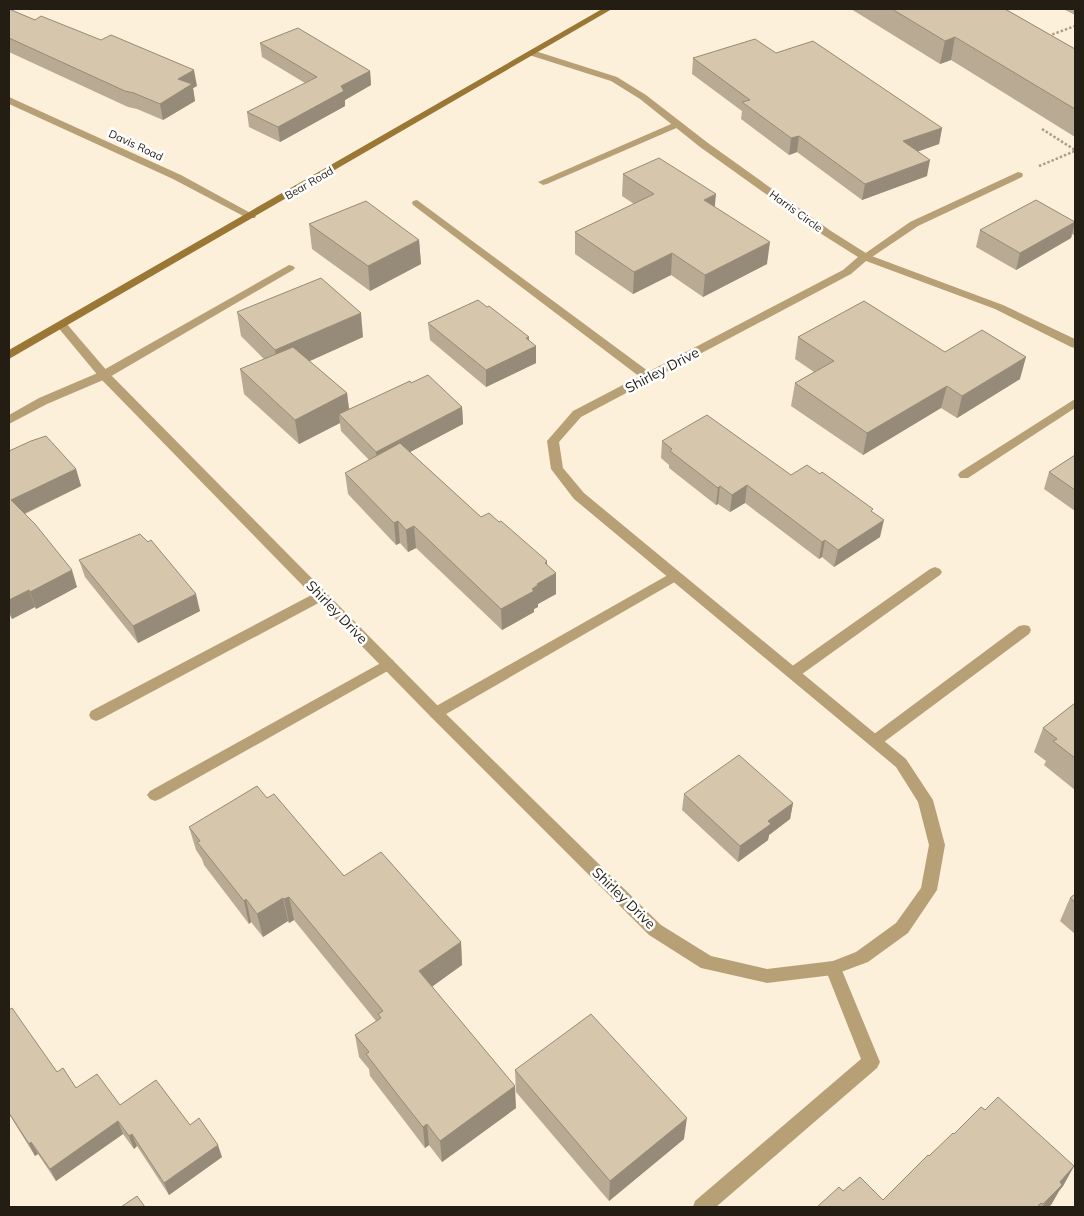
<svg xmlns="http://www.w3.org/2000/svg" width="1084" height="1216" viewBox="0 0 1084 1216" font-family="Mulish,sans-serif">
<style>
.lines{fill:none;stroke-linecap:round;stroke-linejoin:round}
.path{stroke:#a89e8c;stroke-width:2.5;stroke-dasharray:2.5 2;stroke-linecap:butt}
.service{fill:#b8a076;fill-rule:evenodd}
.minor{fill:#b8a076;fill-rule:evenodd}
.secondary{fill:#9a7734;fill-rule:evenodd}
.wall{fill:#b8aa93}
.shaded-wall{fill:#968b78}
.building{fill:#d6c6ab;stroke:#968b78}
.labels{text-anchor:middle;stroke-width:5;stroke-linejoin:round;paint-order:stroke}
.far-street-label{font-size:11px;fill:#231d13;stroke:#fff}
.street-label{font-size:14px;fill:#231d13;stroke:#fff}
</style>
<rect width="100%" height="100%" fill="#fdf0da"/>
<g class="lines">
<g class="path">
<path d="M1048,36L1075,26"/>
<path d="M1042,129L1075,150"/>
<path d="M1039,166L1075,151"/>
</g>
<g class="service">
<path d="M678,121L681,122V126L547,184L543,185L538,182Z"/>
<path d="M1018,172L1022,173L1023,175L1022,177L918,226L869,259L865,260L860,257L910,222Z"/>
<path d="M417,200L652,374L654,377L652,380H644L413,205L412,203L413,201Z"/>
<path d="M289,265L293,266L295,268L293,270L108,378L47,404L9,424V415L39,398L100,372Z"/>
<path d="M1075,399V408L968,478H960L958,475L960,472Z"/>
<path d="M935,567L940,569L942,572L940,575L798,677L793,678L788,677L786,673L788,669L930,569Z"/>
<path d="M675,571L680,573L682,576L680,579L441,717L436,719L431,717L429,713L431,709Z"/>
<path d="M321,590L326,591L328,595L326,599L101,719L96,721L91,719L89,715L91,711Z"/>
<path d="M1024,625L1029,626L1031,630L1029,634L880,745L875,747L870,745L868,741L870,737L1019,626Z"/>
<path d="M388,659L393,660L395,664L393,668L160,799L155,801L150,799L147,795L150,791Z"/>
<path d="M833,961L839,963L841,968L880,1062L877,1068L716,1207H693L695,1201L861,1059L825,968L827,963Z"/>
</g>
<g class="minor">
<path d="M532,50L617,77L646,95L708,143L831,231L869,255L1003,305L1075,339V348L1071,347L995,309L866,261L851,274L581,417L559,442L563,468L584,493L906,759L933,800L945,845L937,890L908,933L868,962L833,975L767,983L701,968L649,935L431,717L100,378L56,325L58,323H66L108,372L441,709L661,925L711,956L767,969L833,961L856,952L896,923L921,888L929,845L918,802L896,767L574,499L551,469L547,441L573,411L843,270L858,257L823,235L700,147L640,99L611,81L529,55L527,53Z"/>
<path d="M9,97L181,175L256,216L255,218H247L173,179L9,104Z"/>
</g>
<path class="secondary" d="M602,9H612L9,359V350Z"/>
</g>
<g class="wall">
<path d="M9,9L197,86L193,88L195,101L163,120L137,109L128,107L9,52Z"/>
<path d="M851,9H1005L1075,49V137L951,60L940,64Z"/>
<path d="M1063,9H1075V15Z"/>
<path d="M260,43L370,71L371,85L345,100V106L280,142L249,127L247,112L305,83L262,57Z"/>
<path d="M776,53L942,128L939,144L918,151L927,176L862,200L797,152L789,155L741,119L742,111L692,74L693,58Z"/>
<path d="M623,174L715,207L767,264L703,297L671,275L633,294L575,254V232L634,204L622,196Z"/>
<path d="M1075,222V236L1072,234L1071,238L1016,270L976,247L980,230Z"/>
<path d="M309,224L419,240L421,264L370,291L312,249Z"/>
<path d="M237,312L363,337L309,361L347,393L349,409L411,383L462,407L463,424L410,452L481,517L547,564L556,594L538,604V607L534,609V612L502,630L416,548L408,552L400,543L396,545L348,494L345,473L369,460L341,431L340,423L299,444L244,394L240,369L264,359L241,336Z"/>
<path d="M428,323L529,340L536,363L486,387L430,340Z"/>
<path d="M798,337L945,352L1020,379L957,418L941,408L863,455L791,406L795,383L814,372L795,359Z"/>
<path d="M662,441L791,475L880,537L834,567L822,557L819,559L745,503L730,512L718,504L716,505L669,468V465L661,458Z"/>
<path d="M9,451L76,469L81,486L25,514L77,587L36,609L35,607L12,619L9,614Z"/>
<path d="M1075,455V511L1044,489L1049,472Z"/>
<path d="M148,542L200,611L138,643L85,577L79,560Z"/>
<path d="M1075,703V790L1044,765L1046,761L1034,752L1043,728Z"/>
<path d="M684,794L793,803L790,819L769,835L768,840L738,862L682,810Z"/>
<path d="M267,798L344,876L461,942L462,965L432,986L516,1108L442,1162L429,1145L425,1148L403,1119L370,1076L369,1069L359,1057L355,1035L376,1021L294,920L289,923L288,921L263,937L251,922L249,924L204,865L202,859L196,850L189,827Z"/>
<path d="M1075,894V934L1060,921L1070,898Z"/>
<path d="M9,1010L57,1072L76,1088L120,1105L190,1125L222,1157L169,1195L137,1146L134,1149L123,1134L56,1181L38,1154L35,1156L9,1114Z"/>
<path d="M515,1070L684,1139L609,1201L516,1092Z"/>
<path d="M985,1110L1074,1166L1063,1186L1059,1191L1051,1205L1048,1207H817L843,1191L883,1200L954,1134Z"/>
</g>
<g class="shaded-wall">
<path d="M955,37L951,60L940,64L945,41Z"/>
<path d="M194,70L197,86L193,88L195,101L163,120L160,104L178,79Z"/>
<path d="M370,71L371,85L345,100V106L280,142L278,127L341,86Z"/>
<path d="M942,128L939,144L900,158L903,141Z"/>
<path d="M799,136L797,152L789,155L791,138Z"/>
<path d="M930,160L927,176L862,200L865,184Z"/>
<path d="M716,194L714,215L704,200Z"/>
<path d="M1075,222L1071,238L1016,270L1020,253Z"/>
<path d="M419,240L421,264L370,291L368,266Z"/>
<path d="M770,242L767,264L703,297L705,275Z"/>
<path d="M672,253L671,275L633,294L634,272Z"/>
<path d="M361,313L363,337L279,375L275,350Z"/>
<path d="M529,337V349L536,346V363L486,387V370Z"/>
<path d="M1026,357L1020,379L957,418L962,396Z"/>
<path d="M947,386L941,408L863,455L867,433Z"/>
<path d="M347,393L350,418L339,414L340,423L299,444L295,420Z"/>
<path d="M462,407L463,424L378,469L376,452Z"/>
<path d="M76,469L81,486L17,517L11,500Z"/>
<path d="M747,485L745,503L730,512L732,495Z"/>
<path d="M720,486L718,504L716,505L718,488Z"/>
<path d="M884,520L880,537L834,567L838,550Z"/>
<path d="M398,521L400,543L396,545L394,523Z"/>
<path d="M414,526L416,548L408,552L406,530Z"/>
<path d="M825,540L822,557L819,559L822,542Z"/>
<path d="M547,561V578L556,573V594L538,604V607L534,609V612L502,630L501,609L532,589L537,584L545,563Z"/>
<path d="M72,570L77,587L36,609L30,592Z"/>
<path d="M29,590L35,607L12,619L9,610V600Z"/>
<path d="M196,594L200,611L138,643L133,626Z"/>
<path d="M793,803L790,819L769,835L768,840L738,862L740,846L768,821Z"/>
<path d="M289,897L294,920L289,923L284,899Z"/>
<path d="M283,898L288,921L263,937L257,914Z"/>
<path d="M246,899L251,922L249,924L244,901Z"/>
<path d="M461,942L462,965L422,994L419,971Z"/>
<path d="M515,1086L516,1108L442,1162L440,1141Z"/>
<path d="M687,1118L684,1139L609,1201L610,1181Z"/>
<path d="M118,1121L123,1134L56,1181L50,1169Z"/>
<path d="M427,1124L429,1145L425,1148L423,1127Z"/>
<path d="M132,1134L137,1146L134,1149L129,1136Z"/>
<path d="M31,1142L38,1154L35,1156L29,1144Z"/>
<path d="M218,1145L222,1157L169,1195L164,1183Z"/>
<path d="M1074,1166L1063,1186L1059,1191L1051,1205L1048,1207H1042L1060,1182Z"/>
</g>
<g class="building">
<path d="M9,9L35,20L41,16L101,40L111,35L194,70L178,79L192,84L160,104L134,93L125,91L9,38Z"/>
<path d="M892,9H1005L1075,49V109L955,37L945,41Z"/>
<path d="M298,28L370,71L341,86L344,91L278,127L247,112L317,77L260,43Z"/>
<path d="M755,39L776,53L813,41L942,128L903,141L930,160L865,184L799,136L791,138L742,102L750,100L693,58Z"/>
<path d="M659,158L716,194L704,200L770,242L705,275L672,253L634,272L575,232L654,194L623,174Z"/>
<path d="M1036,200L1075,222L1020,253L980,230Z"/>
<path d="M366,201L419,240L368,266L309,224Z"/>
<path d="M321,278L361,313L275,350L237,312Z"/>
<path d="M478,300L487,307L489,306L529,337L526,338L536,346L486,370L428,323Z"/>
<path d="M864,301L945,352L982,330L1026,357L962,396L947,386L867,433L795,383L834,361L798,337Z"/>
<path d="M293,347L347,393L295,420L240,369Z"/>
<path d="M428,375L462,407L376,452L339,414L410,381L411,383Z"/>
<path d="M707,415L791,475L807,465L820,474L822,472L873,509L871,511L884,520L838,550L825,540L822,542L747,485L732,495L720,486L718,488L670,451L672,449L662,441Z"/>
<path d="M46,436L76,469L11,500L35,524L72,570L30,592L29,590L9,600V451L31,441Z"/>
<path d="M400,443L481,517L489,513L499,522L501,521L547,561L545,563L556,573L537,584L538,585L532,589L534,591L501,609L414,526L406,530L398,521L394,523L345,473Z"/>
<path d="M1075,455V490L1049,472Z"/>
<path d="M140,534L148,542L151,540L196,594L133,626L79,560Z"/>
<path d="M1075,703V758L1053,741L1057,739L1043,728Z"/>
<path d="M739,755L793,803L768,821L771,824L740,846L684,794Z"/>
<path d="M257,786L267,798L274,794L344,876L381,852L461,942L419,971L515,1086L440,1141L427,1124L423,1127L400,1098L366,1054L369,1052L355,1035L381,1018L378,1014L383,1011L289,897L284,899L283,898L257,914L246,899L244,901L197,842L200,841L189,827Z"/>
<path d="M1075,894V902L1070,898Z"/>
<path d="M12,1008L57,1072L63,1068L76,1088L97,1074L120,1105L156,1080L190,1125L199,1118L218,1145L164,1183L132,1134L129,1136L118,1121L50,1169L31,1142L29,1144L9,1113V1010Z"/>
<path d="M591,1014L687,1118L610,1181L515,1070Z"/>
<path d="M998,1097L1074,1166L1060,1182L1062,1185L1043,1204L1041,1203L1037,1207H817L839,1187L843,1191L860,1177L883,1200L928,1155L929,1156L953,1133L954,1134L981,1107L985,1110Z"/>
<path d="M137,1196L145,1207H121Z"/>
</g>
<g class="labels">
<g class="far-street-label">
<text transform="translate(136 145) rotate(25)" y="4">Davis Road</text>
<text transform="translate(309 183) rotate(-30)" y="4">Bear Road</text>
<text transform="translate(796 211) rotate(36)" y="4">Harris Circle</text>
</g>
<g class="street-label">
<text transform="translate(662 370) rotate(-28)" y="5">Shirley Drive</text>
<text transform="translate(337 612) rotate(46)" y="5">Shirley Drive</text>
<text transform="translate(624 898) rotate(44)" y="5">Shirley Drive</text>
</g>
</g>
<rect width="1084" height="1216" fill="none" stroke="#231d13" stroke-width="20"/>
</svg>
